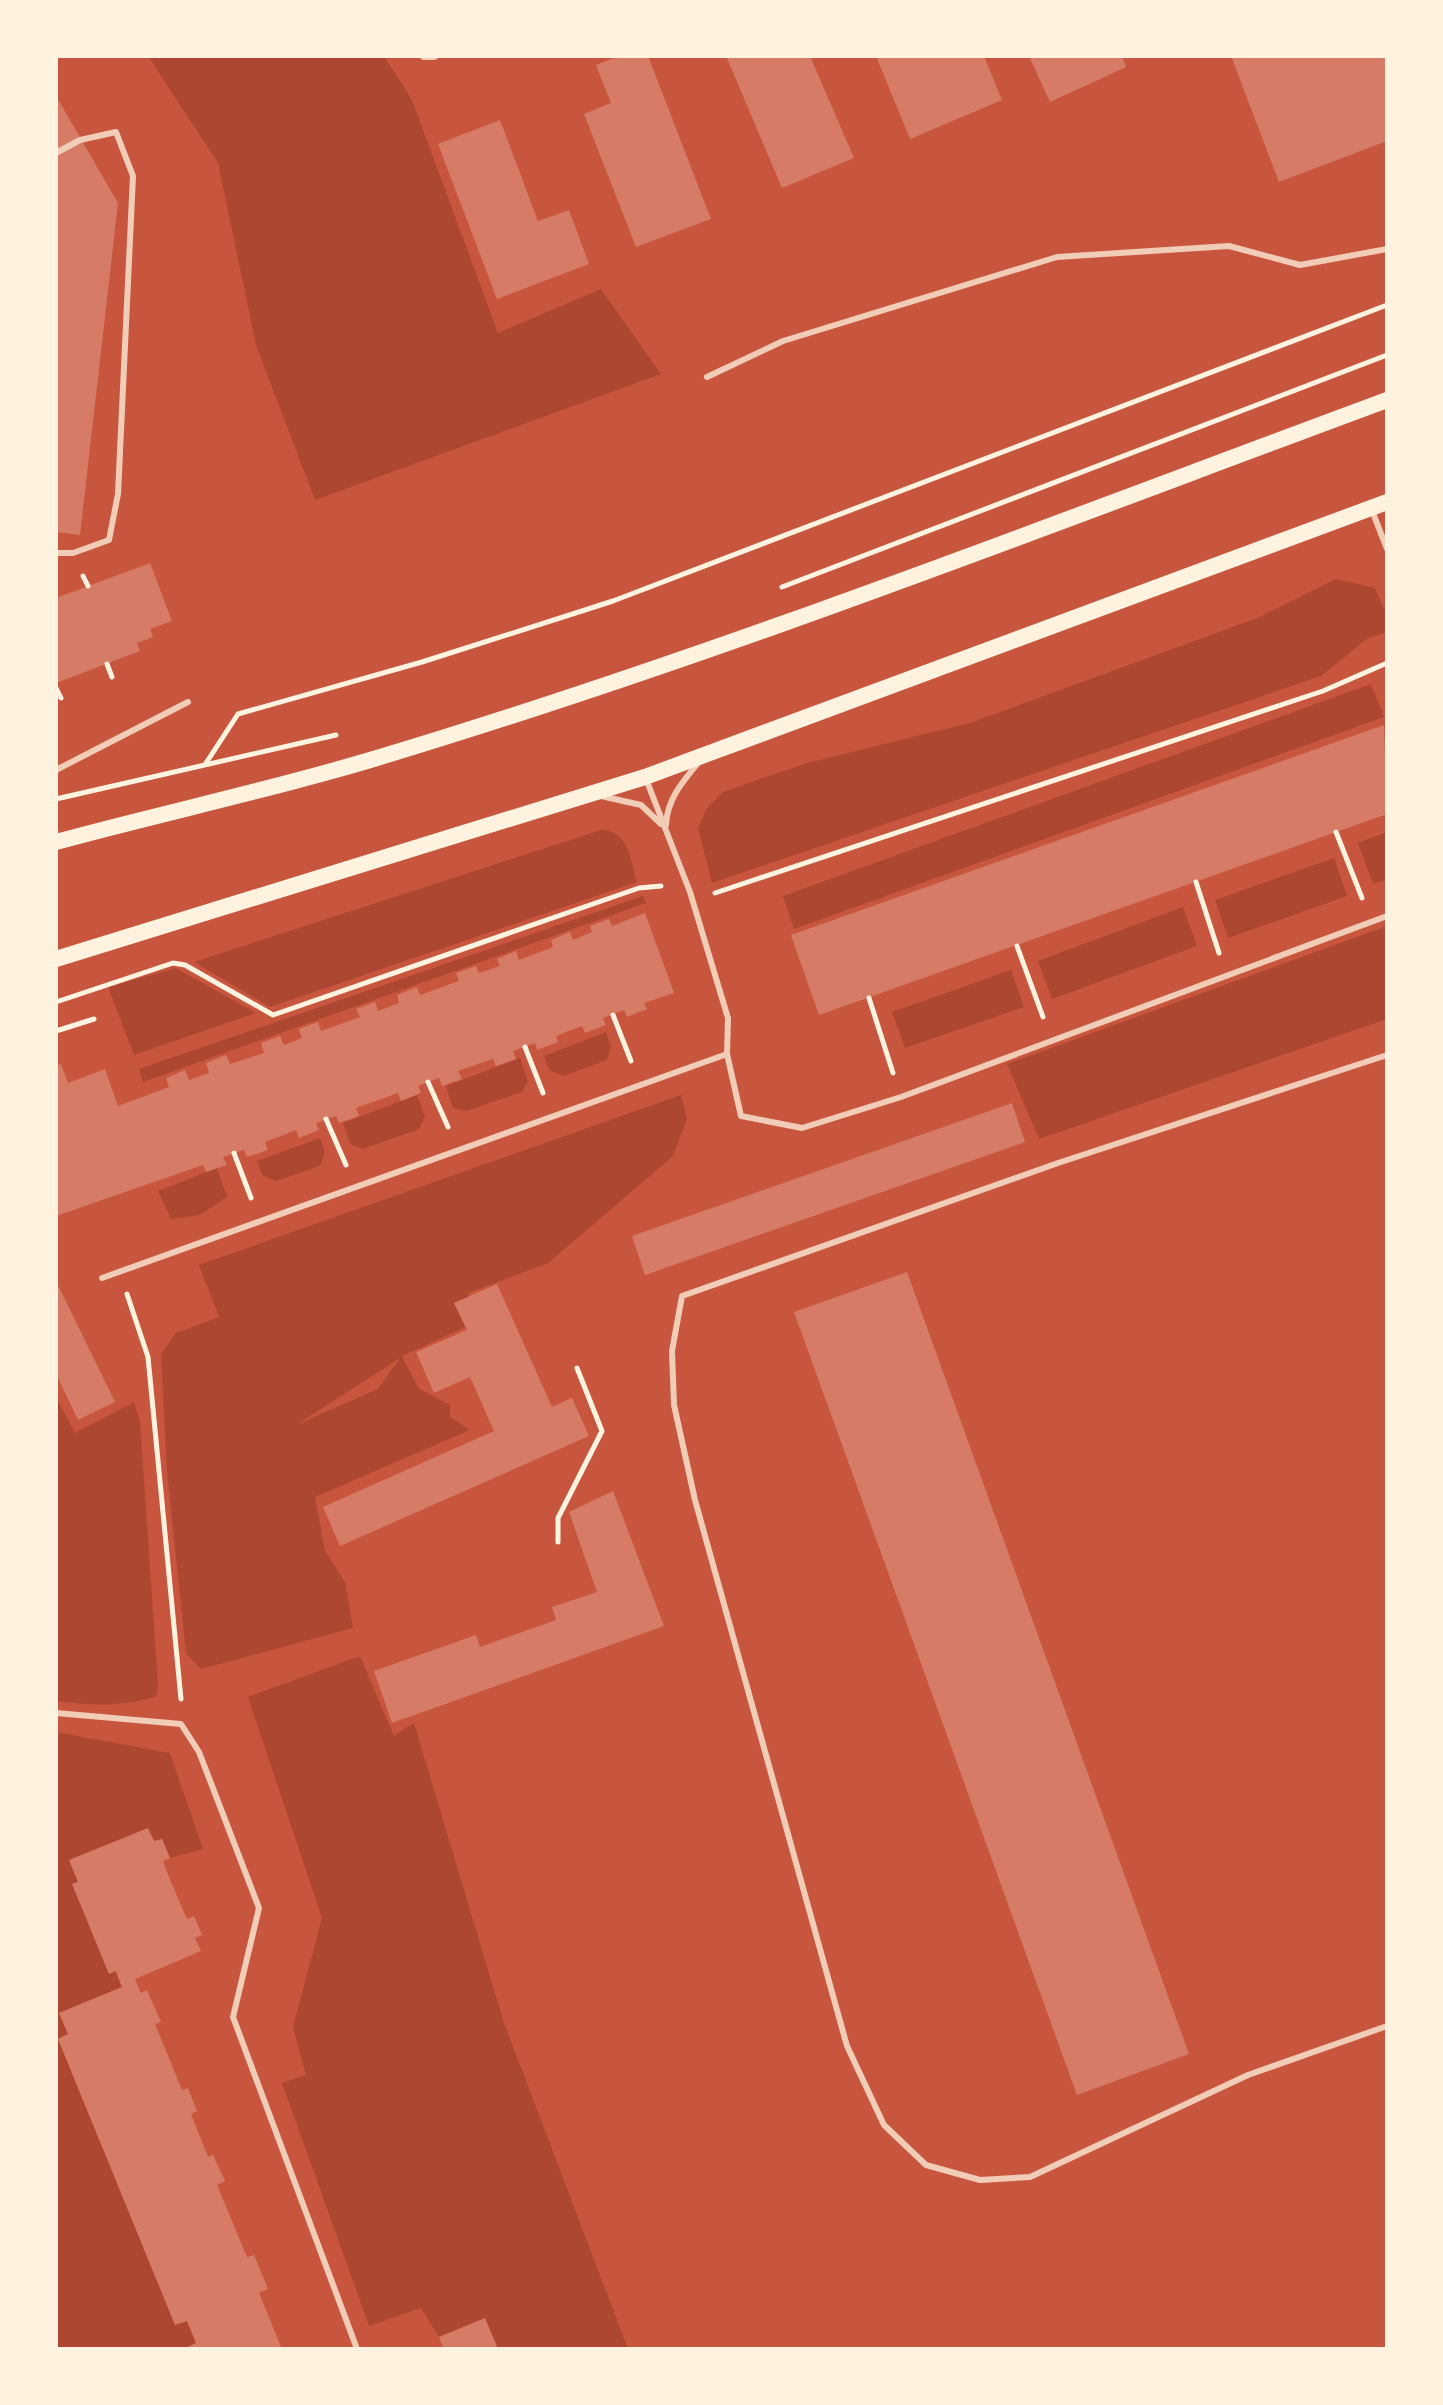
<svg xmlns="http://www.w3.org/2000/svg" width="1443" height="2405" viewBox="0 0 1443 2405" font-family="Mulish,sans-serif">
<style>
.green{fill:#ae4732;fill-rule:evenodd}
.building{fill:#d67c66}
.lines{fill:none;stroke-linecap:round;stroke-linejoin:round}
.path{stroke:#fff3e0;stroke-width:5}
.service{stroke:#f1ccb7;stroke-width:6}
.minor{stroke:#f1ccb7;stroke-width:8}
.secondary{stroke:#fff3e0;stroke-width:16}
</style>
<rect width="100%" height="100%" fill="#c8553d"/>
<g class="green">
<path d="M148,56H384L412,100L498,333L601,289L661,374L315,500L256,345L218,163Z"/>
<path d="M1336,579L1375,588L1387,615V632L1368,638L1321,676L712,883L698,828L707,808L723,792L807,763L970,723L1257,618Z"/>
<path d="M1371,684L1384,717L794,929L783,896Z"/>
<path d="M601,830C629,830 630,860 637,882L270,1007L194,962Z"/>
<path d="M1387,832V879L1373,884L1358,843Z"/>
<path d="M1334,858L1347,896L1228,938L1215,900Z"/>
<path d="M643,896L646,903L143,1082L139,1069Z"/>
<path d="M1183,907L1197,946L1052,999L1038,961Z"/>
<path d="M1387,926V1019L1039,1139L1007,1064Z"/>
<path d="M176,968L256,1013L134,1055L108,987Z"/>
<path d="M1011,970L1024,1007L905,1048L892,1012Z"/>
<path d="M606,1032L611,1047L607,1060L563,1076L549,1070L544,1056Z"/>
<path d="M520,1058L528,1081L522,1092L466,1111L453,1108L446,1086Z"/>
<path d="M417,1095L425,1117L419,1129L363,1149L350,1144L343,1123Z"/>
<path d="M681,1095L687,1119L673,1156L548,1263L468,1293L476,1322L402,1356L419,1389L450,1405V1417L470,1430L315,1497L325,1551L345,1582L353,1628L201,1669L186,1653L167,1471L161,1354L176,1333L219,1317L199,1265ZM400,1358L378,1389L296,1425Z"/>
<path d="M320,1138L325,1152L320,1166L276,1181L262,1175L257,1161Z"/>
<path d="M217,1168L227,1197L200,1215L171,1219L158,1191Z"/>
<path d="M56,1397L75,1433L134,1402L140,1422L158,1684L157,1696C123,1707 91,1706 56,1701Z"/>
<path d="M360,1656L394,1736L414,1723L503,2020L628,2349H498L485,2319L439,2337L421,2308L369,2326L282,2083L306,2075L293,2027L322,1918L248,1697Z"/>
<path d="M56,1732L170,1753L203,1849L170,1858L162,1839L154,1841L148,1828L70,1860L78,1882L73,1884L122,1987L59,2013L68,2034L58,2039L175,2324L187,2321L196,2343L183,2349H56Z"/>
</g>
<g class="building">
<path d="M619,56H648L711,219L636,247L584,114L611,103L596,65Z"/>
<path d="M726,56H810L854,158L782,188Z"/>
<path d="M876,56H984L1002,100L910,139Z"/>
<path d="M1029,56H1122L1126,67L1050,102Z"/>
<path d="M1231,56H1387V141L1279,182Z"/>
<path d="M56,96L118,203L80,535L56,532Z"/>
<path d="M500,120L538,221L569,210L589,264L497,299L438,144Z"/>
<path d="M150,563L172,621L150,629L153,637L137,643L140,651L56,683V598Z"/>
<path d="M1384,725L1387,814L819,1015L791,935Z"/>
<path d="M645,913L674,993L644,1003L647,1009L627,1017L624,1010L603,1018L606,1025L585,1033L582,1026L556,1036L558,1042L537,1050L535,1043L513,1051L516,1059L496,1066L493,1059L458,1071L462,1079L442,1086L439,1078L418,1086L421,1093L401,1101L398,1093L356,1108L359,1116L339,1123L336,1116L316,1123L319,1130L299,1138L296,1130L265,1142L268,1150L247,1157L244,1150L223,1157L227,1165L206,1172L203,1165L56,1216V1065L61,1064L68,1083L105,1069L118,1106L169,1087L166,1078L185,1070L189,1080L209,1073L206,1063L226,1055L230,1064L264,1053L261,1043L280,1036L284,1045L302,1038L299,1029L318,1022L321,1031L360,1017L356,1009L375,1002L378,1011L399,1003L397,995L417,987L420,995L459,981L456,973L476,966L479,973L500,966L497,959L516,951L519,960L553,947L551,940L570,932L573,940L592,932L590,926L609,919L612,926Z"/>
<path d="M1012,1103L1025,1142L645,1275L632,1236Z"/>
<path d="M907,1272L1189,2054L1077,2095L794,1312Z"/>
<path d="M56,1281L115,1402L78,1420L56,1374Z"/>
<path d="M497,1284L552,1407L572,1398L589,1436L340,1546L323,1507L494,1431L470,1377L434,1393L416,1352L467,1330L454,1303Z"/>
<path d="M613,1491L664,1626L392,1723L374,1671L476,1635L480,1647L556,1620L552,1607L597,1592L569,1512Z"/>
<path d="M148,1828L154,1841L162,1839L170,1858L163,1861L171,1882L187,1919L194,1916L202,1935L195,1938L201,1951L135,1979L141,1993L147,1990L161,2022L155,2024L182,2090L188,2088L197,2111L191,2114L208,2157L213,2155L225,2181L217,2185L247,2257L254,2255L268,2289L259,2293L282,2349H183L196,2343L187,2321L175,2325L58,2039L68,2034L59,2013L122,1987L116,1971L109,1974L72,1884L78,1882L69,1860Z"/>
<path d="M485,2318L498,2349H444L439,2337Z"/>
</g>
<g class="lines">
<g class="path">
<path d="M83,576L88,586"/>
<path d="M782,587L1387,355"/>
<path d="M107,664L112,677"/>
<path d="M56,688L61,698"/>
<path d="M206,763L238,714L422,662L613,601L1387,305"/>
<path d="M56,799L336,735"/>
<path d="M1336,832L1362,898"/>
<path d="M1196,882L1219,953"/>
<path d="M715,893L1323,691L1387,663"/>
<path d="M1017,946L1043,1017"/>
<path d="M869,998L893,1073"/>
<path d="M56,1002L173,963L185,965L273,1015L639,888L661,886"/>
<path d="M613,1015L631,1061"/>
<path d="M56,1031L94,1019"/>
<path d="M525,1047L543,1093"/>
<path d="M428,1082L448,1127"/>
<path d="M326,1119L346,1165"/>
<path d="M234,1153L251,1198"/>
<path d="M127,1294L148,1357L181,1699"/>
<path d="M558,1542V1518L602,1431L577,1368"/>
</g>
<g class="service">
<path d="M56,153L80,140L116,132L133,176L118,494L109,540L73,553H56"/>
<path d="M707,377L783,341L1057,257L1229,246L1300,265L1387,249"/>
<path d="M1371,508L1387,549"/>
<path d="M56,770L188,702"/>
<path d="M646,779L690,892L728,1018L727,1054L741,1116L802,1128L901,1097L1387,916"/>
<path d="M601,796L641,805L661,824"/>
<path d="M666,825C667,799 683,781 699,762"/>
<path d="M1387,1055L1058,1163L682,1296L672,1351L674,1405L695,1500L847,2046L884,2125L926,2165L980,2180L1030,2177L1248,2075L1387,2026"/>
<path d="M102,1278L727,1054"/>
<path d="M56,1713L181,1724L199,1752L259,1908L233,2017L357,2349"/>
</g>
<path class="minor" d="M424,56H434"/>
<g class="secondary">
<path d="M56,842C162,813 271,790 377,758C719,655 1052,524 1387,400"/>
<path d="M56,959L645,777L1387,502"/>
</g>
</g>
<rect width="1443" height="2405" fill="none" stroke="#fff3e0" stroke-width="116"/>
</svg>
